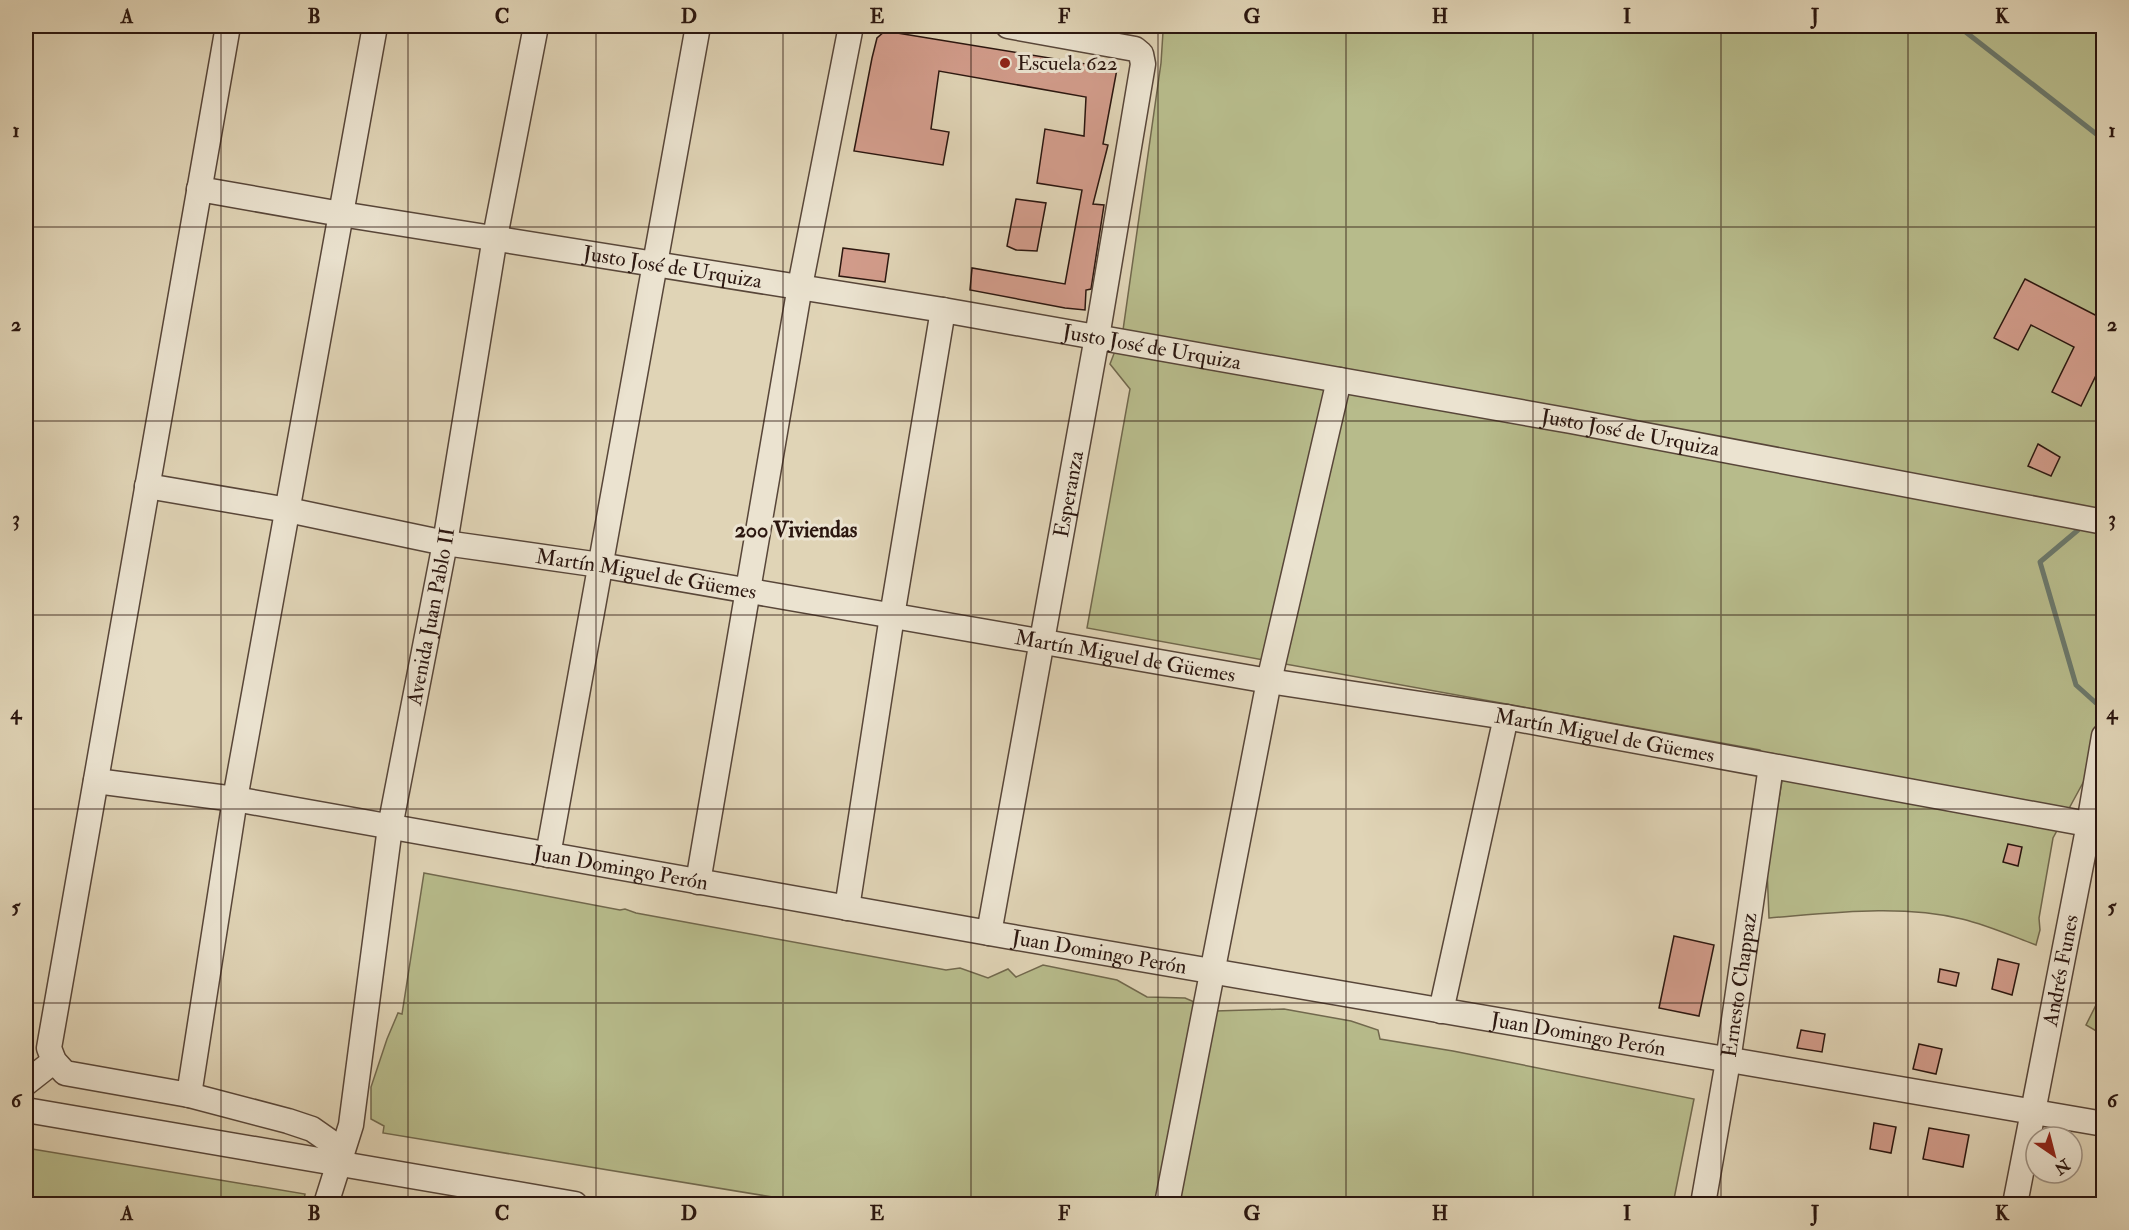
<svg xmlns="http://www.w3.org/2000/svg" width="2129" height="1230" viewBox="0 0 2129 1230" font-family="'IM FELL Double Pica',serif">
<style>
.green{fill:#b7bb8b;stroke:#71684d;stroke-width:1.5}
.lines{fill:none;stroke-linecap:round;stroke-linejoin:round}
.stream{stroke:#6b786b;stroke-width:5}
.building{fill:#d29c8b;stroke:#2b160f;stroke-width:1.5}
.minor-casing{stroke:#584639;stroke-width:27}
.minor{stroke:#ebe3d0;stroke-width:24}
.grid{fill:none;stroke:#2b160f;stroke-width:1.5;stroke-opacity:0.55}
.poi-dot{fill:#8f2418;stroke:#ebe3d0;stroke-width:2}
.labels{text-anchor:middle;stroke-width:6;stroke-linejoin:round;paint-order:stroke}
.poi-label{font-size:21px;fill:#2b160f;stroke:#ebe3d0;text-anchor:start}
.street-label{font-size:21px;fill:#2b160f;stroke:#ebe3d0}
.neighbourhood-label{font-size:22px;font-weight:bold;fill:#2b160f;stroke:#ebe3d0}
.neatline{fill:none;stroke:#2b160f;stroke-width:2}
.grid-label{font-size:20px;text-anchor:middle;font-weight:bold;fill:#2b160f}
</style>
<rect width="100%" height="100%" fill="#e0d4b6"/>
<filter id="stains"><feTurbulence type="fractalNoise" baseFrequency=".00333" numOctaves="4"/><feColorMatrix values="0 0 0 0 .2 0 0 0 0 .09 0 0 0 0 .02 0 0 0 .5 -.17"/></filter>
<radialGradient id="worn" r=".72"><stop offset=".6" stop-color="#630" stop-opacity="0"/><stop offset="1" stop-color="#630" stop-opacity=".3"/></radialGradient>
<g class="green">
<path d="M1121,26H2103L2104,528L2098,642L2103,639V790L2091,768L2053,838L2039,918L2040,930L2036,945C2012,936 1987,925 1962,919C1901,904 1831,913 1769,918L1767,868L1782,781L1760,750L1087,628L1130,389L1110,364L1123,330L1161,63L1163,32Z"/>
<path d="M424,873L620,910L625,909L636,913L946,970L960,968L988,978L1008,969L1016,977L1043,965L1117,980L1147,997L1185,998L1215,1011L1284,1009L1351,1021L1378,1030L1380,1039L1453,1051L1694,1099L1673,1204H815L383,1133L384,1126L371,1119V1087L387,1039L398,1013L402,1014Z"/>
<path d="M2103,991V1035L2086,1025Z"/>
<path d="M26,1148L305,1194L303,1204H26Z"/>
</g>
<g class="lines">
<g class="stream">
<path d="M1958,26L2104,140"/>
<path d="M2103,509H2104"/>
<path d="M2078,530L2040,562L2076,685L2096,703"/>
</g>
</g>
<g class="building">
<path d="M885,31L1117,69L1103,144L1108,145L1093,204L1104,205L1091,289L1086,290L1085,310L1065,308L970,290L972,268L1065,284L1082,190L1037,183L1045,129L1084,136L1086,97L939,71L931,129L949,132L943,165L854,151L872,58L877,38Z"/>
<path d="M1016,199L1046,203L1037,251L1016,250L1007,246Z"/>
<path d="M843,248L889,254L885,282L839,276Z"/>
<path d="M2025,279L2103,319V361L2081,406L2052,392L2074,347L2031,325L2018,350L1994,338Z"/>
<path d="M2038,444L2060,457L2051,476L2028,466Z"/>
<path d="M2008,844L2022,847L2018,866L2003,862Z"/>
<path d="M1674,936L1714,945L1699,1016L1659,1008Z"/>
<path d="M1998,959L2019,964L2012,995L1992,989Z"/>
<path d="M1940,969L1959,973L1956,986L1938,982Z"/>
<path d="M1801,1030L1825,1034L1822,1052L1797,1048Z"/>
<path d="M1919,1044L1942,1049L1936,1074L1913,1069Z"/>
<path d="M1874,1123L1896,1127L1891,1153L1870,1149Z"/>
<path d="M1929,1128L1969,1135L1963,1167L1923,1159Z"/>
</g>
<g class="lines">
<g class="minor-casing">
<g id="minor">
<path d="M228,26L49,1048L54,1061L65,1073L189,1095L288,1121L312,1129L342,1150"/>
<path id="s1" d="M199,189L341,214L943,310L1571,421L2104,522"/>
<path id="s2" d="M147,486L288,510L445,543L600,565L1269,681L1506,717L2104,827"/>
<path id="s3" d="M96,781L235,799L989,933L2104,1124"/>
<path d="M548,855L698,26"/>
<path d="M698,882L800,286L851,26"/>
<path d="M847,908L892,616L943,310"/>
<path id="s4" d="M989,933L1097,337L1143,64L1141,54L1135,49L1008,26"/>
<path d="M1441,1011L1506,717"/>
<path d="M26,1083L54,1061"/>
<path d="M189,1095L235,799L375,26"/>
<path d="M26,1110L575,1204"/>
<path id="s5" d="M326,1204L351,1125L390,827L445,543L495,237L536,26"/>
<path d="M1167,1204L1269,681L1339,380"/>
<path id="s6" d="M1703,1204L1728,1061L1771,766"/>
<path id="s7" d="M2015,1204L2089,824L2104,736"/>
</g>
</g>
<use href="#minor" class="minor"/>
</g>
<path class="grid" d="M221,26V1204M408,26V1204M596,26V1204M783,26V1204M971,26V1204M1158,26V1204M1346,26V1204M1533,26V1204M1721,26V1204M1908,26V1204M26,227H2104M26,421H2104M26,615H2104M26,809H2104M26,1003H2104"/>
<circle class="poi-dot" cx="1005" cy="63" r="6"/>
<g class="labels">
<g class="poi-label">
<text x="1017" y="70">Escuela 622</text>
</g>
<g class="street-label">
<text dy="7" stroke="none"><textPath href="#s1" startOffset="480">Justo José de Urquiza</textPath></text>
<text dy="7" stroke="none"><textPath href="#s1" startOffset="966">Justo José de Urquiza</textPath></text>
<text dy="7" stroke="none"><textPath href="#s1" startOffset="1452">Justo José de Urquiza</textPath></text>
<text dy="7" stroke="none"><textPath href="#s4" startOffset="446">Esperanza</textPath></text>
<text dy="7" stroke="none"><textPath href="#s2" startOffset="507">Martín Miguel de Güemes</textPath></text>
<text dy="7" stroke="none"><textPath href="#s5" startOffset="598">Avenida Juan Pablo II</textPath></text>
<text dy="7" stroke="none"><textPath href="#s2" startOffset="993">Martín Miguel de Güemes</textPath></text>
<text dy="7" stroke="none"><textPath href="#s2" startOffset="1479">Martín Miguel de Güemes</textPath></text>
<text dy="7" stroke="none"><textPath href="#s3" startOffset="532">Juan Domingo Perón</textPath></text>
<text dy="7" stroke="none"><textPath href="#s3" startOffset="1018">Juan Domingo Perón</textPath></text>
<text dy="7" stroke="none"><textPath href="#s7" startOffset="238">Andrés Funes</textPath></text>
<text dy="7" stroke="none"><textPath href="#s6" startOffset="222">Ernesto Chappaz</textPath></text>
<text dy="7" stroke="none"><textPath href="#s3" startOffset="1504">Juan Domingo Perón</textPath></text>
</g>
<g class="neighbourhood-label">
<text x="796" y="537">200 Viviendas</text>
</g>
</g>
<rect width="2129" height="1230" fill="none" stroke="#e0d4b6" stroke-width="66"/>
<g transform="translate(2054 1155) rotate(145)"><circle r="28" fill="#ebe3d0" stroke="#9e9183" stroke-width="1.5"/>
<path d="M0-4.5L10 22L0 15L-10 22Z" fill="#8f2418"/>
<text y="-9" font-size="16" font-weight="bold" text-anchor="middle" fill="#2b160f">N</text>
</g>
<rect x="33" y="33" width="2063" height="1164" class="neatline"/>
<g class="grid-label">
<text x="127" y="23">A</text>
<text x="314" y="23">B</text>
<text x="502" y="23">C</text>
<text x="689" y="23">D</text>
<text x="877" y="23">E</text>
<text x="1064" y="23">F</text>
<text x="1252" y="23">G</text>
<text x="1440" y="23">H</text>
<text x="1627" y="23">I</text>
<text x="1815" y="23">J</text>
<text x="2002" y="23">K</text>
<text x="16" y="137">1</text>
<text x="2112" y="137">1</text>
<text x="16" y="331">2</text>
<text x="2112" y="331">2</text>
<text x="16" y="525">3</text>
<text x="2112" y="525">3</text>
<text x="16" y="719">4</text>
<text x="2112" y="719">4</text>
<text x="16" y="913">5</text>
<text x="2112" y="913">5</text>
<text x="16" y="1107">6</text>
<text x="2112" y="1107">6</text>
<text x="127" y="1220">A</text>
<text x="314" y="1220">B</text>
<text x="502" y="1220">C</text>
<text x="689" y="1220">D</text>
<text x="877" y="1220">E</text>
<text x="1064" y="1220">F</text>
<text x="1252" y="1220">G</text>
<text x="1440" y="1220">H</text>
<text x="1627" y="1220">I</text>
<text x="1815" y="1220">J</text>
<text x="2002" y="1220">K</text>
</g>
<rect width="100%" height="100%" filter="url(#stains)"/>
<rect width="100%" height="100%" fill="url(#worn)"/>
</svg>
